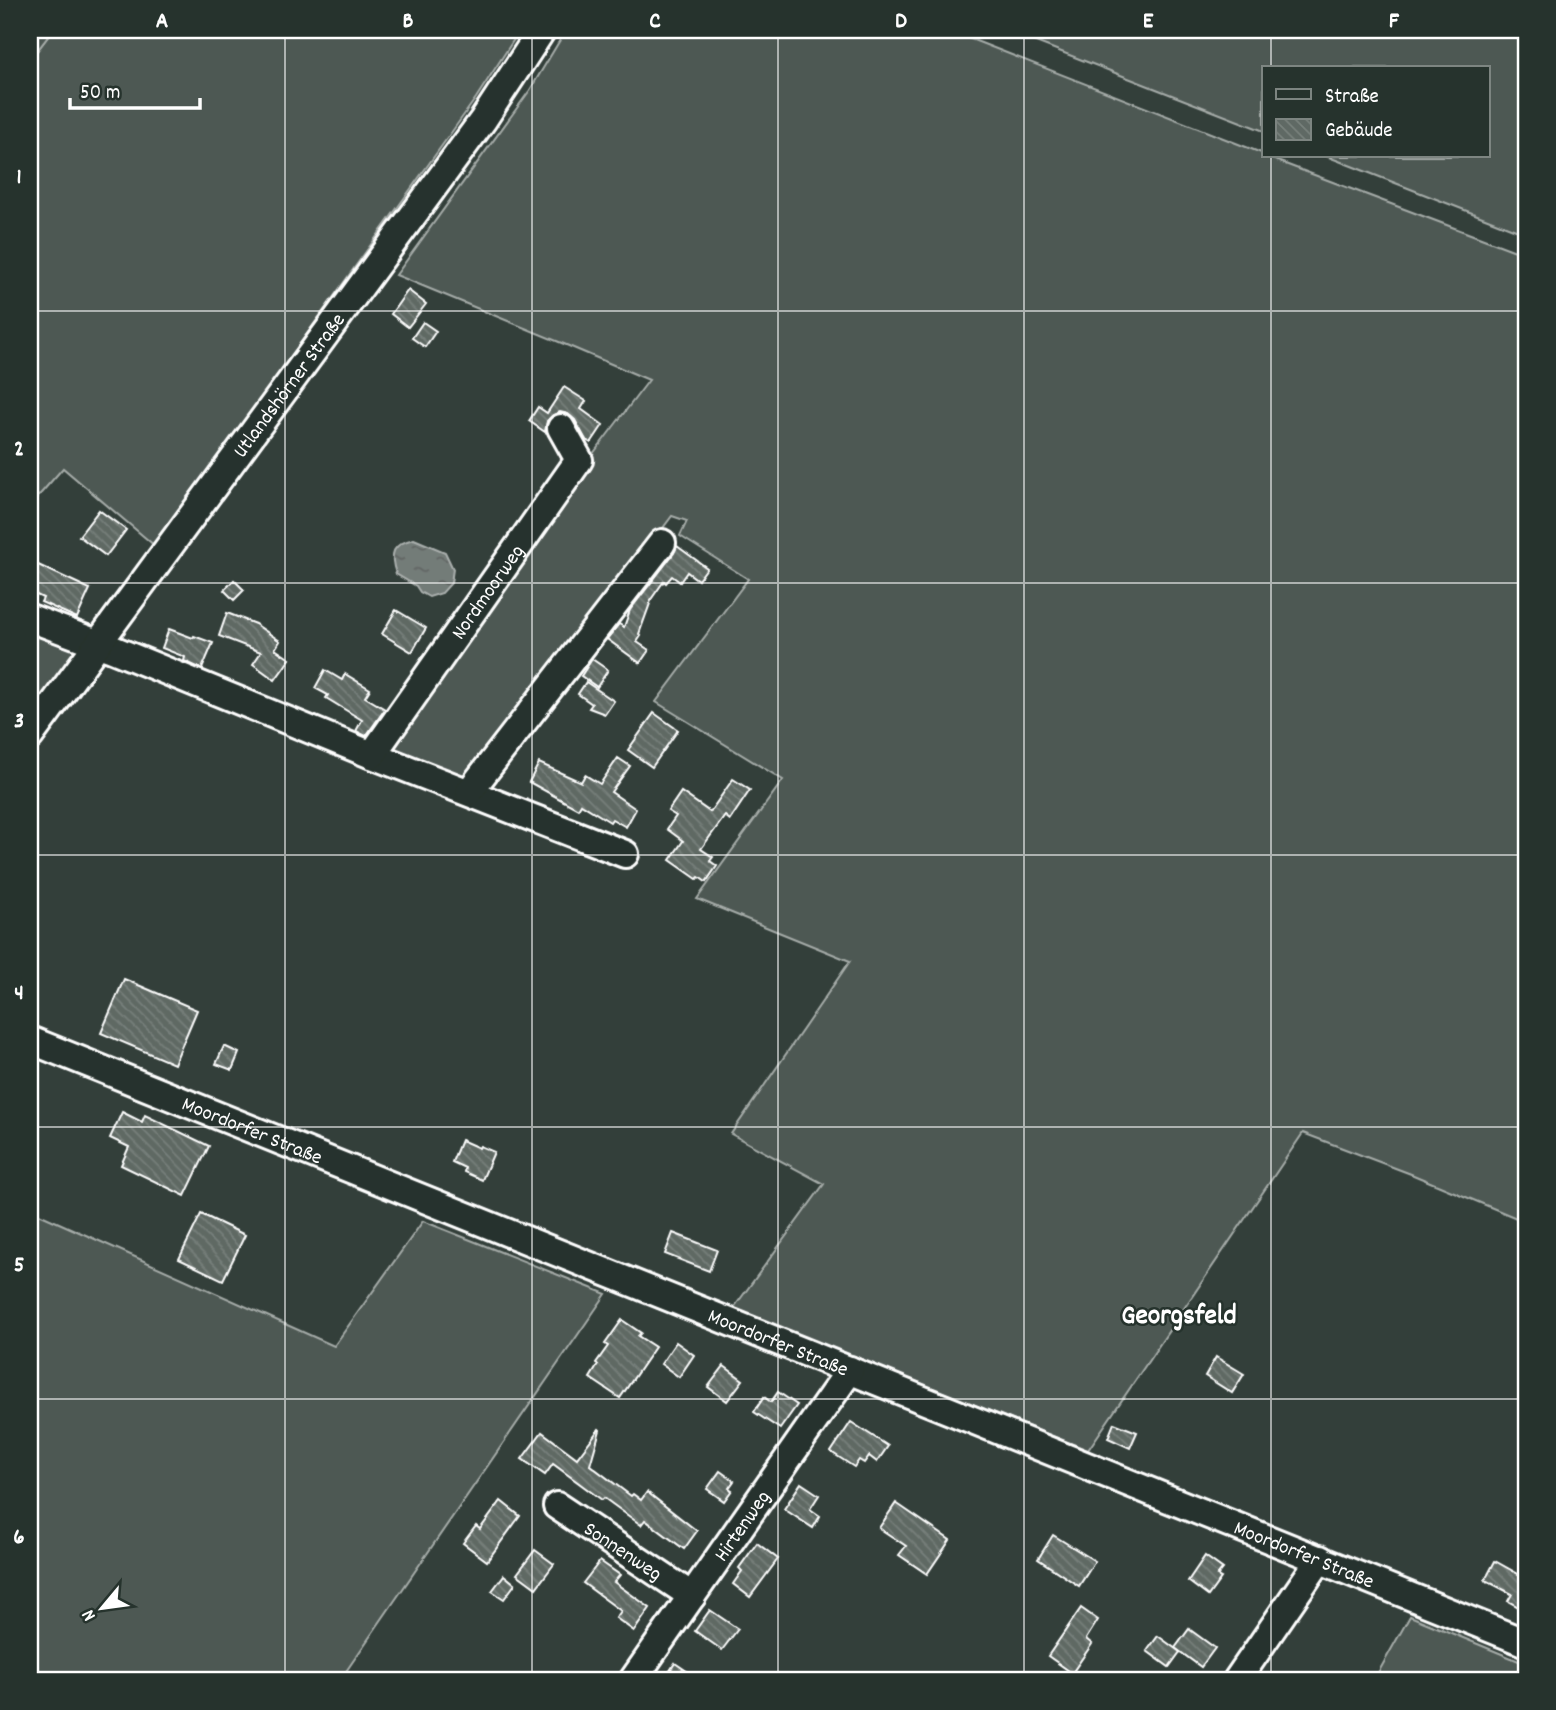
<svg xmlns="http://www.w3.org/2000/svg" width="1556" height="1710" viewBox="0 0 1556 1710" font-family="Dekko,sans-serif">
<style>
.grass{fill:#4d5853;stroke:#a6aca9;stroke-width:2}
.forest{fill:url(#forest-firs);stroke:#a6aca9;stroke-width:2}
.water{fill:url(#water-ripples);stroke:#abb0ae;stroke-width:2}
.building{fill:url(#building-back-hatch);stroke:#fff;stroke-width:2}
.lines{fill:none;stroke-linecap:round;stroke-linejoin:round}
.minor-casing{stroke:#fff;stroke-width:32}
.minor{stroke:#26332d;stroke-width:26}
.grid{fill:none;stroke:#fff;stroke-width:2;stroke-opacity:0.55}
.labels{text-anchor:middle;stroke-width:5;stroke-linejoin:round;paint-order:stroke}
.street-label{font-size:21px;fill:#fff;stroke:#26332d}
.district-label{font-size:28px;font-weight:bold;fill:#fff;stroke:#26332d}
.neatline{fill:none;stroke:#fff;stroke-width:2.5}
.grid-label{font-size:23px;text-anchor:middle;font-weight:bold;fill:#fff}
</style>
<defs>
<pattern id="forest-firs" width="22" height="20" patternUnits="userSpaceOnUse" patternTransform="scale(1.75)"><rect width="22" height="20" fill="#4d5853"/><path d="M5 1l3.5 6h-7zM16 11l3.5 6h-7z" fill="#68716d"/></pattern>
<pattern id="water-ripples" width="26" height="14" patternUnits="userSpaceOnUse" patternTransform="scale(1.75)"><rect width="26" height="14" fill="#737b78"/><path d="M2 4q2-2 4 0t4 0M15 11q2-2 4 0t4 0" fill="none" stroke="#606462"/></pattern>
<pattern id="building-back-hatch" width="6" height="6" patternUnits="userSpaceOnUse" patternTransform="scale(1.75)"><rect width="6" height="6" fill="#5f6964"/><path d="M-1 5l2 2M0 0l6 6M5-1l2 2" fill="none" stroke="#77807b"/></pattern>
</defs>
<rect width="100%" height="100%" fill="#333f3a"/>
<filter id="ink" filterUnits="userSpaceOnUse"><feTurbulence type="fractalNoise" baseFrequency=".0143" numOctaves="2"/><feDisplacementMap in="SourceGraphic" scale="14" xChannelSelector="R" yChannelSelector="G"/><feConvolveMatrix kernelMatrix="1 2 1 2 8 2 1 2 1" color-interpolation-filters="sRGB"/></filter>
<g filter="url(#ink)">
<g class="grass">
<path d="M53,30H520L476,98L155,546L63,468L35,500L30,496V60Z"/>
<path d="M566,30H948L1264,154V156L1526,255V1222L1411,1174L1303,1133L1088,1450L733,1309L824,1184L731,1134L850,961L697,899L783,780L656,702L748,579L680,536L687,521L672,516L472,783L380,753L583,467L649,380L564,344L396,275L530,90Z"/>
<path d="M1005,30H1526V234L1326,156H1488V68H1264V131Z"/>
<path d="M30,629L80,649L30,716Z"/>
<path d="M30,1210L334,1346L423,1221L606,1294L340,1680H30Z"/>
<path d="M1410,1616L1526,1664V1680H1374Z"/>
</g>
<path class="forest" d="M30,30H53L30,60Z"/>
<path class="water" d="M414,539L445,552L453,569L451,583L442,593L429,597L420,592L416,586L396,574C389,553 392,544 414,539Z"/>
<g class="building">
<path d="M408,290L426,304L408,327L391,314Z"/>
<path d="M423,322L436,331L425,347L412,338Z"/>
<path d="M564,387L586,401L581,409L603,425L591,443L586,440L575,420L568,414L560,412L553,415L547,421L545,432L529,421L538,407L547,413Z"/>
<path d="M99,510L126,530L106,556L79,536Z"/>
<path d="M677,546L707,568L698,580L687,572L680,582L672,576L666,583L664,581L652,598L639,634L641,636L637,642L649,650L640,663L607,639L619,624L624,627L630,610L674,553Z"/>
<path d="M36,564L90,589L77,618L41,602L43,598L30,592V579Z"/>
<path d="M234,580L244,590L234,600L224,590Z"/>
<path d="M396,610L426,628L412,652L382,634Z"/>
<path d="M227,613L255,624L280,641L275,649L290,659L275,680L253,664L261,652L219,636Z"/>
<path d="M169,629L193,638L194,636L213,643L202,669L184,661L185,657L162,648Z"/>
<path d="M592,659L608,670L597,687L581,676Z"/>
<path d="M325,670L342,680L345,674L370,689L365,697L385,709L366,736L356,731L362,720L326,698L328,695L315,688Z"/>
<path d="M586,682L614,701L605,714L589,708L592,704L578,694Z"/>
<path d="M654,713L678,730L652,767L628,750Z"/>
<path d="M618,758L630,766L611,792L636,809L626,827L612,819L610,822L581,804L578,809L529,782L539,763L581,782L585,775L600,784Z"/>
<path d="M733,779L750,790L730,820L725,816L701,849L713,857L710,861L717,866L706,882L699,877L697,879L670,860L683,841L667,829L676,816L668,811L681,792L710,812Z"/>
<path d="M124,979L197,1010L174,1064L101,1033Z"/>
<path d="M224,1046L239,1053L232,1070L216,1064Z"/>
<path d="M122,1112L142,1122L145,1115L209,1146L185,1196L121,1165L129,1147L110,1138Z"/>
<path d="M461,1140L479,1148L480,1146L494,1152L482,1180L464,1172L465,1168L452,1162Z"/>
<path d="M201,1214L245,1235L223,1280L179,1259Z"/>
<path d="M673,1233L717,1250L709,1271L665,1254Z"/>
<path d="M622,1320L641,1333L638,1336L655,1347L620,1398L590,1378L598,1365L596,1363L608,1346L605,1344Z"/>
<path d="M676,1342L694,1355L679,1377L661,1364Z"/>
<path d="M1216,1357L1244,1374L1232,1393L1205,1376Z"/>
<path d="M724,1366L743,1380L727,1401L708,1387Z"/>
<path d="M778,1392L797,1405L780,1429L754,1412L764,1397L771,1402Z"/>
<path d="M851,1422L888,1446L877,1462L869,1456L864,1463L859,1460L854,1467L831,1452Z"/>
<path d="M1114,1423L1137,1432L1130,1448L1108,1438Z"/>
<path d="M599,1429L600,1430L590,1465L631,1496L633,1494L641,1500L647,1492L697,1531L684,1549L645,1520L641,1525L604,1498L602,1500L553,1464L545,1475L522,1459L542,1432L577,1458Z"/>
<path d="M720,1471L734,1481L729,1488L732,1490L724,1501L707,1489Z"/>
<path d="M801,1483L819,1495L810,1509L820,1516L813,1528L784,1509Z"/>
<path d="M501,1501L520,1516L487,1561L463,1543L476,1526L480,1529Z"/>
<path d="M896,1503L950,1540L927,1574L899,1555L906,1546L879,1528Z"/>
<path d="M1053,1535L1095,1561L1079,1586L1038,1559Z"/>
<path d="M757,1543L778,1559L750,1597L733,1584L742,1571L739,1568Z"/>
<path d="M535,1550L554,1564L536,1588L517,1574Z"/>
<path d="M1205,1556L1223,1569L1217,1576L1221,1578L1208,1596L1188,1581Z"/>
<path d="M600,1561L620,1575L614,1582L650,1608L634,1631L616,1618L621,1611L583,1583Z"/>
<path d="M1495,1561L1522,1576L1526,1568V1611L1508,1601L1512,1594L1485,1580Z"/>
<path d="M504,1575L515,1584L504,1599L492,1591Z"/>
<path d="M1081,1608L1098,1620L1086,1639L1092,1644L1072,1673L1048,1656Z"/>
<path d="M710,1610L738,1629L722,1650L695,1631Z"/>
<path d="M1189,1629L1215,1648L1201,1667L1175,1648Z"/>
<path d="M1158,1636L1180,1652L1169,1667L1147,1651Z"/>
<path d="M675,1663L700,1680H664Z"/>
</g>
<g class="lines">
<g class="minor-casing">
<g id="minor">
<path d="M30,618L110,648L372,755L625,854"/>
<path id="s1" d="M30,736L483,120L542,30"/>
<path id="s2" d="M372,755L579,460L561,428"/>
<path d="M469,792L662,543"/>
<path id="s3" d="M30,1040L1526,1643"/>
<path id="s4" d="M557,1506L692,1596"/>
<path id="s5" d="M633,1680L850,1370"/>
<path d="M1237,1680L1320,1559"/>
</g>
</g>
<use href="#minor" class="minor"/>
</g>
</g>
<path class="grid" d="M285,30V1680M532,30V1680M778,30V1680M1024,30V1680M1271,30V68M1271,156V1680M30,311H1526M30,583H1526M30,855H1526M30,1127H1526M30,1399H1526"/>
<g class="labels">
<g class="street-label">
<text dy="7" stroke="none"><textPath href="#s1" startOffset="436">Utlandshörner Straße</textPath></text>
<text dy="7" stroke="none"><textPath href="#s2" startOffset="200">Nordmoorweg</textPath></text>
<text dy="7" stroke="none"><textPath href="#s3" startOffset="240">Moordorfer Straße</textPath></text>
<text dy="7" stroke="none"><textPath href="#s3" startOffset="807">Moordorfer Straße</textPath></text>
<text dy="7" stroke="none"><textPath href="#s5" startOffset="189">Hirtenweg</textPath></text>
<text dy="7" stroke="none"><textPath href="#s4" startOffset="80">Sonnenweg</textPath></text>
<text dy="7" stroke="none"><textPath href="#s3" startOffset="1374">Moordorfer Straße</textPath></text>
</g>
<g class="district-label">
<text x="1179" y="1323">Georgsfeld</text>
</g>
</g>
<rect width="1556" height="1710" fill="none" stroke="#26332d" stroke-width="77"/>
<rect x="1262" y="66" width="228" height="91" fill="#26332d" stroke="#7d8581" stroke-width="2"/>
<rect x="1276" y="89" width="35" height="10" fill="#26332d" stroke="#7d8581" stroke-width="2"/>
<text x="1325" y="102" font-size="21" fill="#ffffff">Straße</text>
<rect x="1276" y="119" width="35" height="21" fill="url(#building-back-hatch)" stroke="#7d8581" stroke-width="2"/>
<text x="1325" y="136" font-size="21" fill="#ffffff">Gebäude</text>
<g transform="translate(102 1608) rotate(241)" stroke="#26332d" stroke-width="5" paint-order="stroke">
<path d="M0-5L12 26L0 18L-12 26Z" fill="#ffffff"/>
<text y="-10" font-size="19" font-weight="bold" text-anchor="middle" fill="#ffffff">N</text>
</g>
<path d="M70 98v10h130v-10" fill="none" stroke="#ffffff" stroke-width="3.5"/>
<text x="80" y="98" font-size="21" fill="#ffffff" stroke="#26332d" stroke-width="5" paint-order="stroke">50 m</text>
<rect x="38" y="38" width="1480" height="1634" class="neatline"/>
<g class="grid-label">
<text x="162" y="27">A</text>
<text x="408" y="27">B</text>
<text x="655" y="27">C</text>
<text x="901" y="27">D</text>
<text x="1148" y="27">E</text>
<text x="1394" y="27">F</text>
<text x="19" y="183">1</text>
<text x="19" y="455">2</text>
<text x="19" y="727">3</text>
<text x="19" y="999">4</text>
<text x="19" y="1271">5</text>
<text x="19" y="1543">6</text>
</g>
</svg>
